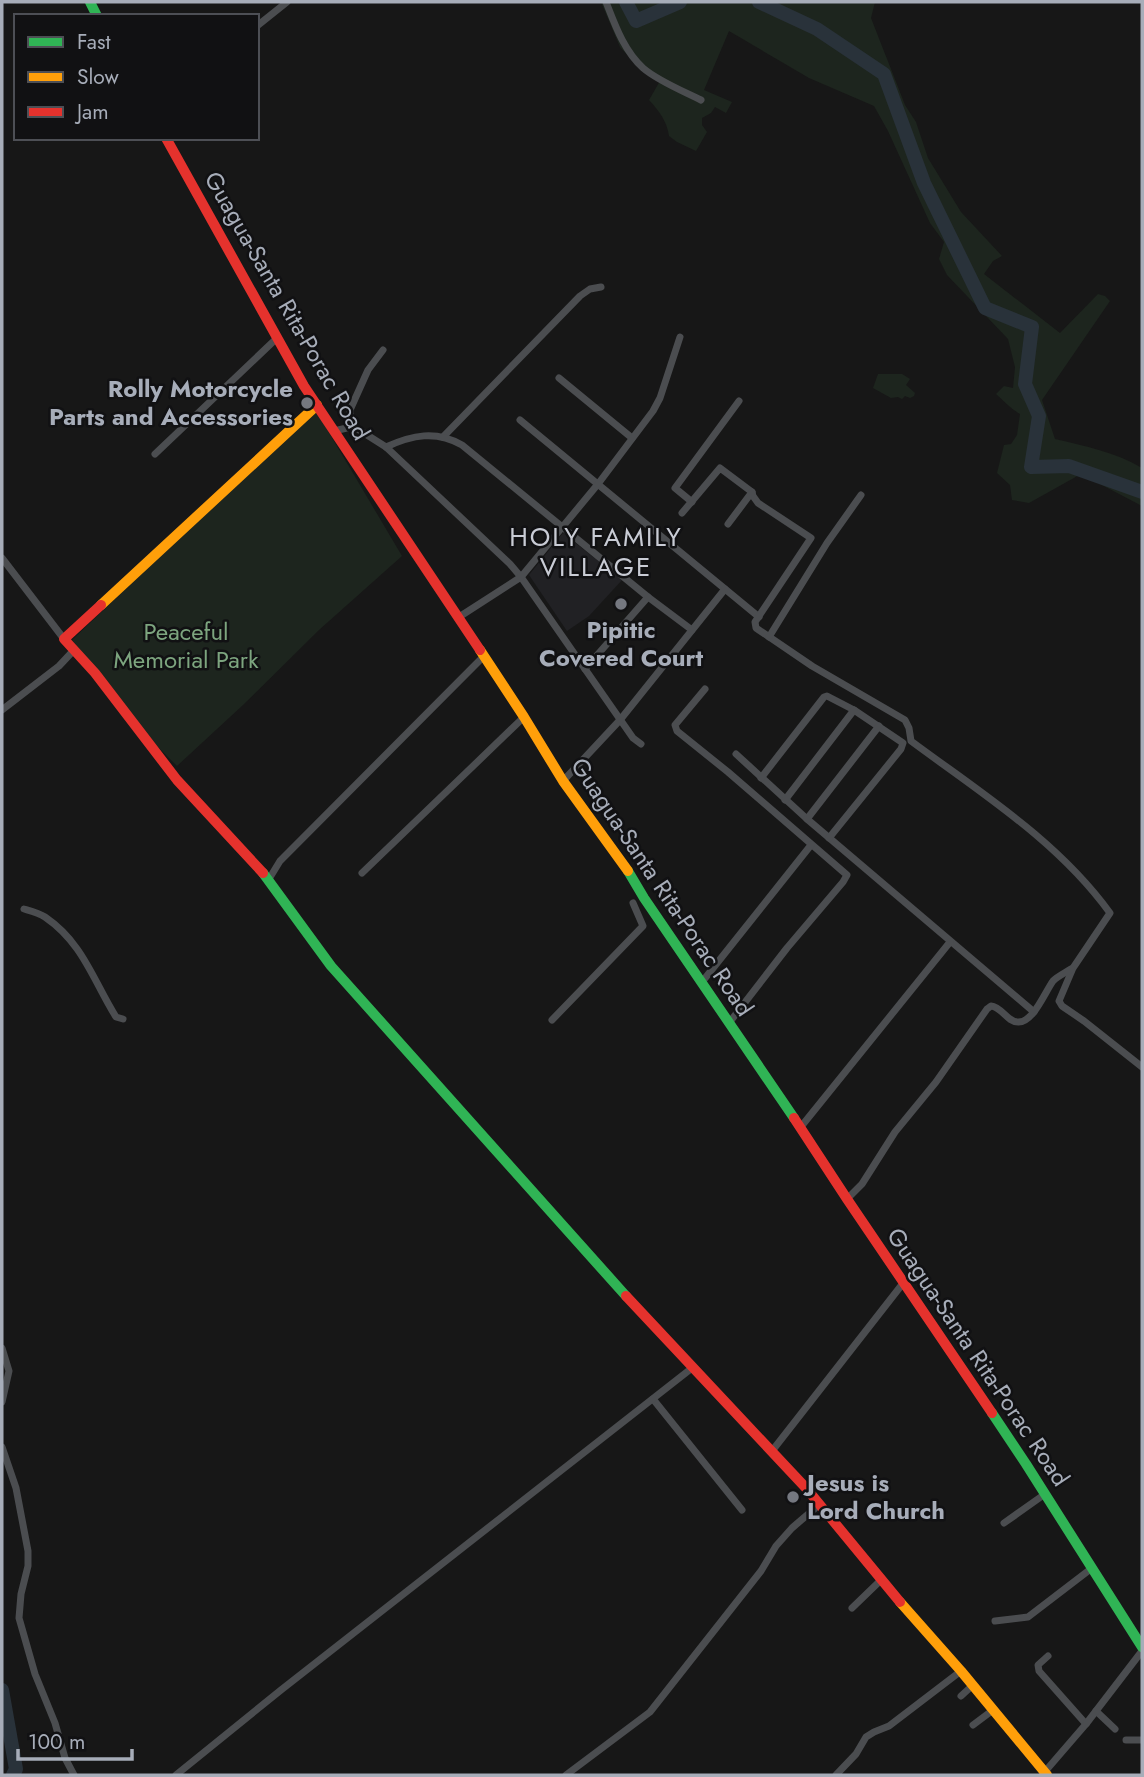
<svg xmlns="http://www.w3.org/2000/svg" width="1144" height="1777" viewBox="0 0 1144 1777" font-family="Jost,sans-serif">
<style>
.built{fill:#212124}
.green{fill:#1d251e}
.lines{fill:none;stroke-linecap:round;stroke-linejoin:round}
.river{stroke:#29323a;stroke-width:14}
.street{stroke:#4b4d50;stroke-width:7}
.fast{stroke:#30b455;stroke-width:10}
.slow{stroke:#ff9f0a;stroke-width:10}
.jam{stroke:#e5322d;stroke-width:10}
.poi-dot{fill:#757880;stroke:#111113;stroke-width:2.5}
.labels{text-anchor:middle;stroke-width:5;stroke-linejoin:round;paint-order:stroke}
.street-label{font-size:24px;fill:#a7adb9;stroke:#111113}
.poi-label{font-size:24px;font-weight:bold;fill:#a7adb9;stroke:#111113;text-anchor:end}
.park-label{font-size:24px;fill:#7da57f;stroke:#111113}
.neighbourhood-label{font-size:26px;letter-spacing:2px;fill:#c9ccd5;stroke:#111113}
</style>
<rect width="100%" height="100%" fill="#171717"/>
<path class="built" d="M563,533L622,580L589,616L567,631L529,575Z"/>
<g class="green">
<path d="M601,2H875L871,18L905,105L916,122L928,158L961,212L1002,256L993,261L984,274L1060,333L1098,294L1105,296L1110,301L1042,400L1055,439C1084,446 1116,452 1142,468V506L1081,474L1029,503L1012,500L1010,485L997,473L1004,445L1011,444L1017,435L1020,414C1011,409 1004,401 996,394L1004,386L1013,388L1015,367L1008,339L947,275L939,259L944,242L930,223L888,131L874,106L809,78L729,31L704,90L732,102L726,113L715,107L711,113L702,118V125L707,132L696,151L677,142L669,136C667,121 659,111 649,100L660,81L642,71L620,47Z"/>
<path d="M878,374H902L910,379L906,385L915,393L914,396L910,398L905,396L902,399L898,397L891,398L873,388Z"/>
<path d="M315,409L402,556L319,630L243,705L177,766L156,745L72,640Z"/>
</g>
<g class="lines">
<g class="river">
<path d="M626,2L636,21L680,2"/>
<path d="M759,2L817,29L884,74L924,183L985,308L1032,327L1025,384L1039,416L1031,467L1069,466L1142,492"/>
<path d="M2,1690L16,1769L13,1775"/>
</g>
<g class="street">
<path d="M606,2C615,25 624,51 643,68C658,81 683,91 701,100"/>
<path d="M257,26L287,2"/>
<path d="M559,378L632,438"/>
<path d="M520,420L759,617"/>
<path d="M351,427L350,410L368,370L383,350"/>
<path d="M334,431L351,427L356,428L386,447L510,564L521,577L633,738L641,744"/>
<path d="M443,437L580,296L590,289L601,287"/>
<path d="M386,447C412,435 436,430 462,445L648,597L692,630"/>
<path d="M155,454L277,338"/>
<path d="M692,502L675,488L739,401"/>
<path d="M682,513L720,468L752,492L753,496L758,503L811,538L755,622L756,628L812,666L905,720L909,728L911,741C981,793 1058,841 1110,913L1073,968L1059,1001L1062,1006L1084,1021L1142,1067"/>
<path d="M728,524L752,492"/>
<path d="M2,558L64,639"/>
<path d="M459,617L521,577L598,484L653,411L660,398L680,337"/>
<path d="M769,637L827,543L861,495"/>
<path d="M585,669L648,597"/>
<path d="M705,689L675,725L677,731L728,772L847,875L843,882L787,948L729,1023"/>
<path d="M2,710L59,666L74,650"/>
<path d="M736,754L807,819L1034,1012"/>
<path d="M761,778L824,697L827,696L854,710L903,743L901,749L829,838"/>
<path d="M563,781L620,720L725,589"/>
<path d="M785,800L854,710"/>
<path d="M807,819L879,726"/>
<path d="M362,873L524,717"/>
<path d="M269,879L280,861L483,657"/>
<path d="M24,909C31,911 39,913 45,917C83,943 93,980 116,1017L123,1019"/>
<path d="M702,982L811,845"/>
<path d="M552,1020L643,926L633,903"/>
<path d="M800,1128L950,942"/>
<path d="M847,1199L862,1184L895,1132L936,1082L987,1009L991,1006C1002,1007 1007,1022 1018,1022C1033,1023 1045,992 1053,981C1058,976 1065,973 1071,969"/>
<path d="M2,1348L9,1371L2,1402"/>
<path d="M653,1399L742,1510"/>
<path d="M2,1447L16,1488L28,1551V1566L21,1594L19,1618L35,1674L55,1723L65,1758L74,1775"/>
<path d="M772,1451L904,1282"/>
<path d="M1004,1523L1045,1494"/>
<path d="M852,1608L881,1580"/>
<path d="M995,1621L1028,1617L1092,1568"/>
<path d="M1048,1656L1038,1665L1039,1671L1086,1724"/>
<path d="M961,1696L973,1685"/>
<path d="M1096,1711L1115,1729"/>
<path d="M973,1725L993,1710"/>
<path d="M1126,1740H1142"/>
<path d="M176,1775L281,1690L692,1368"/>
<path d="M566,1775L650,1712L761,1571L776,1546L792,1528L820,1504"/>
<path d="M836,1775L856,1754L866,1737L874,1732L889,1726L961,1671"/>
<path d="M1042,1775L1086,1724L1142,1651"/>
</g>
<g class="fast">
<path d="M90,2L97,16"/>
<path d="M628,871L644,898L794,1118"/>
<path d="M263,873L331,966L626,1296"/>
<path d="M992,1413L1026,1464L1142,1647"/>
</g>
<g class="slow">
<path d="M101,605L317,405"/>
<path d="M480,650L524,717L563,781L628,871"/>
<path d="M900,1602L961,1671L1047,1775"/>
</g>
<g class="jam">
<path d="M166,138L304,386L480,650"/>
<path d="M101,605L64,639L95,673L177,780L263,873"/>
<path d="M794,1118L847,1199L992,1413"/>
<path d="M626,1296L806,1488L900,1602"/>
</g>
</g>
<g class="poi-dot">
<circle cx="307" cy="403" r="7"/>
<circle cx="621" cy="604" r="7"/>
<circle cx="793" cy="1497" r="7"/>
</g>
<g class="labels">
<g class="street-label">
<text transform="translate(287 306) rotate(60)" y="8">Guagua-Santa Rita-Porac Road</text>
<text transform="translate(662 887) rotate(56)" y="8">Guagua-Santa Rita-Porac Road</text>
<text transform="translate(978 1357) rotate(56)" y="8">Guagua-Santa Rita-Porac Road</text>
</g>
<g class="poi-label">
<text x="293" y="397">Rolly Motorcycle<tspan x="293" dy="28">Parts and Accessories</tspan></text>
<text x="621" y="638" text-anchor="middle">Pipitic<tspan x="621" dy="28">Covered Court</tspan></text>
<text x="807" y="1491" text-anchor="start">Jesus is<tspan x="807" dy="28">Lord Church</tspan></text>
</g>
<g class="park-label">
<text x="186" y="640">Peaceful<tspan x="186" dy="28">Memorial Park</tspan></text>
</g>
<g class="neighbourhood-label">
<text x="596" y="546">HOLY FAMILY<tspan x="596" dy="30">VILLAGE</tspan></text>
</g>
</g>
<rect width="1144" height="1777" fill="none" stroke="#a7adb9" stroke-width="7"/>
<rect x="14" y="14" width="245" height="126" fill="#111113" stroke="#4d4f55" stroke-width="2"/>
<rect x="28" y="37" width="35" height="10" fill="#30b455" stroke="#4d4f55" stroke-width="2"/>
<text x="77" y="49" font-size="21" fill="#a7adb9">Fast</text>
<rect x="28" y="72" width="35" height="10" fill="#ff9f0a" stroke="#4d4f55" stroke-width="2"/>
<text x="77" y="84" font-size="21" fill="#a7adb9">Slow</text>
<rect x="28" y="107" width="35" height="10" fill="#e5322d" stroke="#4d4f55" stroke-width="2"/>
<text x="77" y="119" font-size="21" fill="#a7adb9">Jam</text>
<path d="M18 1749v10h114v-10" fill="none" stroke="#a7adb9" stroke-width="3.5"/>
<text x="28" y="1749" font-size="21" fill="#a7adb9" stroke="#111113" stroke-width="5" paint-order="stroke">100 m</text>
</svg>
